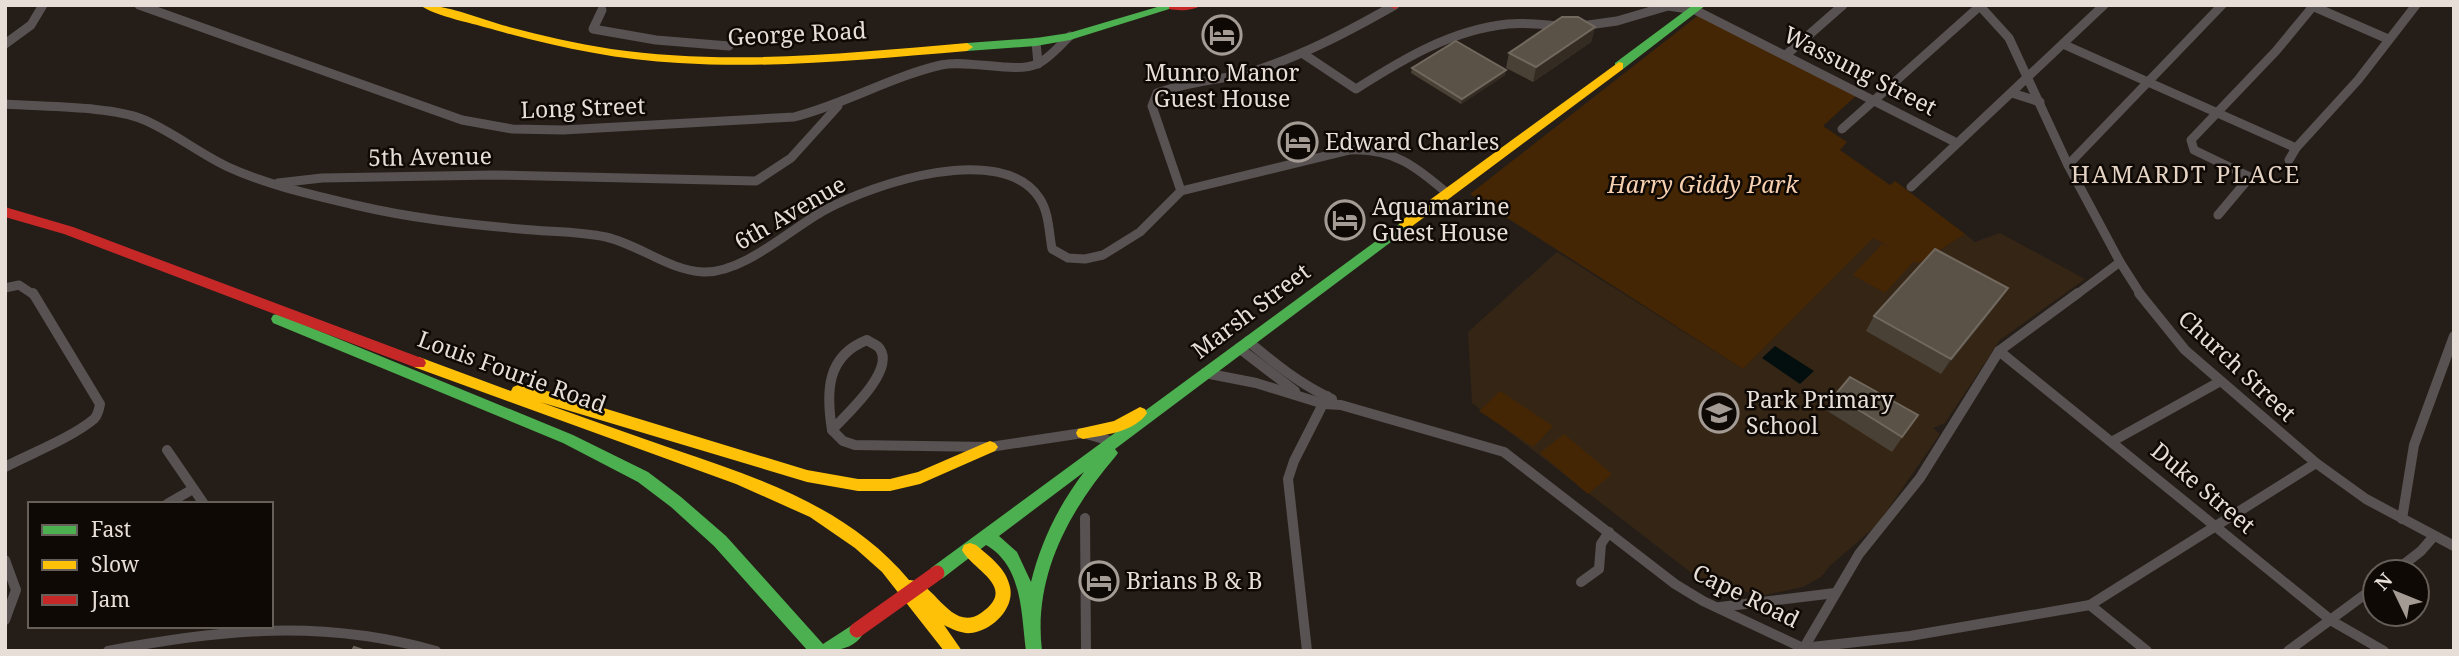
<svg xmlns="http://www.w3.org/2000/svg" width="2459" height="656" viewBox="0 0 2459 656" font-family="'Noto Serif',serif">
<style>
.built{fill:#352515}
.green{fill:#452604}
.water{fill:#030e0e}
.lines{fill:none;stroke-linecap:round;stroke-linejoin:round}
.street-far1{stroke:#585252;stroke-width:9}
.street{stroke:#585252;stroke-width:10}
.fast{fill:#4caf50;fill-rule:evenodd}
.slow{fill:#ffc107;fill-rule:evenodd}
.jam{fill:#c62828;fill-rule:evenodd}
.jam-bridge{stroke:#c62828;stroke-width:15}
.wall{fill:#4a4136}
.shaded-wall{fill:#342c23}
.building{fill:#5b5247;stroke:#71685e;stroke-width:2}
.labels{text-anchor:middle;stroke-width:5;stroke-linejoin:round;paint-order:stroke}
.street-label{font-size:23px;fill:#e7ded7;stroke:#0f0905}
.poi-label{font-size:23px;fill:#e7ded7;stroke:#0f0905;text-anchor:start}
.park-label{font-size:23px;font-style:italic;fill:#f7d0b0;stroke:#0f0905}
.neighbourhood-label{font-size:24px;letter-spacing:2px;fill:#e5d3c4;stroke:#0f0905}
</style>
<rect width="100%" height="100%" fill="#251e18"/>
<path class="built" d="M2000,233L2085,279L2000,340L1945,423L1933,428L1940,434L1877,525L1830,566L1821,577L1803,587L1765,595L1707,585L1472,403L1468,332L1557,252L1743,369L1873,237L1919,263L1965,234L1975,242Z"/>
<g class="green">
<path d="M1700,14L1859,93L1823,126L1847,142L1840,150L1890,185L1895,181L1965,234L1919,263L1914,261L1885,293L1853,275L1882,244L1895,250L1873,238L1743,369L1470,194Z"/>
<path d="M1500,391L1553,426L1533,447L1479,411Z"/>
<path d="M1564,434L1612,474L1588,494L1540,453Z"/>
</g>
<path class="water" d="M1775,346L1814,371L1800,384L1762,358Z"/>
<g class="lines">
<g class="street-far1">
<path d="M139,5L462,120L512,129L563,130L794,117C845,104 890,77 941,65C969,59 1015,74 1037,64C1049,59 1061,44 1070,36"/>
<path d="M1979,5L2009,38L2068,165L2120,262L2141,295"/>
<path d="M2310,5L2388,39"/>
<path d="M602,10L593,29L656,40L729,46"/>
<path d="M1581,26L1617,21L1668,6L1695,10L1955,142"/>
<path d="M1036,42L1038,64"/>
<path d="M5,44L31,25L43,5"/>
<path d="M2065,45L2296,148"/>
<path d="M1302,53L1356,89C1403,59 1451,30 1508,24C1525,22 1545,25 1562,26"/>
<path d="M1786,55L1843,5"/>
<path d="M2012,93L2040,102"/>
<path d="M5,104C40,107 112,106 142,119C172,131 198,153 228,167C267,185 313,195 355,205C410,218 464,224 520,229C548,232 579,231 606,237C640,245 668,270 703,272C743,274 790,229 825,210C873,184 1002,140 1040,199C1049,213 1049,233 1052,249L1068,258L1085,259L1103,255L1140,232L1181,191L1350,150C1393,148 1417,167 1448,194"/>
<path d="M1842,129L1981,5"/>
<path d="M2289,160L2296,148L2358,80L2416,5"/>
<path d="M2068,165L2222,5"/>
<path d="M278,183L322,178L494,175L756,181L791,158L838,106"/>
<path d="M1911,187L2104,5"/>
<path d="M1181,191L1152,106L1157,93C1189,81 1225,80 1257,70C1306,54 1351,30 1395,5"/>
<path d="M2218,215L2250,177L2194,150L2191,140L2276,51L2314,5"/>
<path d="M5,288L19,285L34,295"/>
<path d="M2076,295L2120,262"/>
</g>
<g class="street">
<path d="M2139,293L2185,350L2316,463L2366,499L2454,546"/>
<path d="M867,340C871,343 878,345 880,349C895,371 846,415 832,430C826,392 826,356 867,340Z"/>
<path d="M1248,341C1275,364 1300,384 1332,399"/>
<path d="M1239,348L1295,391"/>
<path d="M1999,351L2332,621L2384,651"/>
<path d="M1205,373L1256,383L1324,404L1341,405L1504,452L1675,584L1703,601L1803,648"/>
<path d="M832,430L843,441L855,445L990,447L1083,433L1114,442"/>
<path d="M2113,441L2219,382"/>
<path d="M167,450L204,504"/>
<path d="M5,467C32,453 71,438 94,419C98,415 99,410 100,404L33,293"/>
<path d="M167,504L193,489"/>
<path d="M1085,518L1086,651"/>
<path d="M2402,519L2414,445L2454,336"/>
<path d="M5,560L16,590L5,620"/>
<path d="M2394,572L2421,551L2434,536"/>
<path d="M1581,582L1599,569L1601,544L1609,532"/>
<path d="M2090,605L2147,651"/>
<path d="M1720,607L1835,593"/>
<path d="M1803,648L1910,636L2090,605L2316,463"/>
<path d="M108,651C221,629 323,619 436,651"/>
<path d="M1307,651L1288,479L1294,461L1327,396"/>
<path d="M1802,651L1859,554L1920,478L1999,351L2078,293"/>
<path d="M2288,651L2375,587"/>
</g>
<g class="fast">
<path d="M1164,5H1182L1070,40L1036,46L967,51L961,47L967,43L1036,38L1069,33Z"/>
<path d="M1693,5H1706L1623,69H1615V63Z"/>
<path d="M1406,219L1411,221L1413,224L1411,227L1115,449L1118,453L1115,457C1068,512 1033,577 1042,651H1026C1021,614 1023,566 986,545L943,578L937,580L931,578L929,573L931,568ZM1084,472C1059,505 1041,541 1031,582L1017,552L999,536Z"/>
<path d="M278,314L573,435L648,472L681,497L726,536L823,644L857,622L863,625L865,630C855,653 829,651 808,651L714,546L671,507L638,482L563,443L273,323L271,319L273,315Z"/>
</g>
<g class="slow">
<path d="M420,5C448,5 475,17 502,25C538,35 574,43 611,49C729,66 849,53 967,43L973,47L967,51C871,59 775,69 679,63C617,60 555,47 495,30C476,24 434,16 420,5Z"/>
<path d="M1619,62L1623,63V69L1411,227H1401L1399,224L1401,221Z"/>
<path d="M419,357L511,391L513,387L518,385L551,392L807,470L858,479H890L918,472L985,443L990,441L995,443L998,447L995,451L920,484L890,491H858L807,482L540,402C585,418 630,434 676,450C761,479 849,508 909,580C933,579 951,634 981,613C1019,587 972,570 962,550L964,545L970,543L976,545C990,557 1006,568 1010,587C1015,609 991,631 971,633C962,634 952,629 944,625L962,651H944L882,572L855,548L810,517L736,484L414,367L412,363L414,359Z"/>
<path d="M1140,407L1145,409L1147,413C1135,432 1104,435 1083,439L1078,437L1076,433L1078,429L1114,421Z"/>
</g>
<g class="jam">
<path d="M1169,5H1201C1194,11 1178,11 1169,9Z"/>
<path d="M1401,5L1395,9L1389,6V5Z"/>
<path d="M5,207L73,227L424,359L426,363L424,367H414L64,234L5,217Z"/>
</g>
<path class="jam-bridge" d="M857,630L937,573"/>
</g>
<g class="wall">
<path d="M1595,27L1591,42L1533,82L1506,68L1509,53Z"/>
<path d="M1412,68L1505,75L1461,104L1411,73Z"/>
<path d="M2008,288L1998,303L1941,374L1866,331L1874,316Z"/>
<path d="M1835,395L1918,415L1892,452L1826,410Z"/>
</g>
<g class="shaded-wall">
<path d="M1595,27L1591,42L1533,82L1536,67Z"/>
<path d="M1506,70L1505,75L1461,104L1462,99Z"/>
<path d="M2008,288L1998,303L1941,374L1951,359Z"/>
</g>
<g class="building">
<path d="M1562,17H1578L1595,27L1536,67L1509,53Z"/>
<path d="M1456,41L1506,70L1462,99L1412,68Z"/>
<path d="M1935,249L2008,288L1951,359L1874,316Z"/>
<path d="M1850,377L1918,415L1902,437L1835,395Z"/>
<path d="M354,647L366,651H352Z"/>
</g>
<defs>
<g id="hotel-ring" transform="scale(2.0125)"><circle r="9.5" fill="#0f0905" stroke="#a39b94" stroke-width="1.5"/><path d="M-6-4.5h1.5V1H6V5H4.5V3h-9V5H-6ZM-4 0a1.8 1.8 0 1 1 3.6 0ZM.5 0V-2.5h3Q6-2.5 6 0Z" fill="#a39b94"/></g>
<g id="school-ring" transform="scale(2.0125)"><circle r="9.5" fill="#0f0905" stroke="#a39b94" stroke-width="1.5"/><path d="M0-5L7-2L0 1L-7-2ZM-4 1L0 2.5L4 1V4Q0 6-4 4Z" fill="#a39b94"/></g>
</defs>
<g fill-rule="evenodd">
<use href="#hotel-ring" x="1222" y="35"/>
<use href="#hotel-ring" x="1298" y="142"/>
<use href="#hotel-ring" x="1345" y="220"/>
<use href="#school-ring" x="1719" y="413"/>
<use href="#hotel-ring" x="1099" y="581"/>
</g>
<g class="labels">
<g class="street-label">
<text transform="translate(797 34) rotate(-3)" y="8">George Road</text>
<text transform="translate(1860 71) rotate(27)" y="8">Wassung Street</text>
<text transform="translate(583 108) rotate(-2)" y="8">Long Street</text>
<text transform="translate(430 157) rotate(-1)" y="8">5th Avenue</text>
<text transform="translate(790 213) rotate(-30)" y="8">6th Avenue</text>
<text transform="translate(1251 311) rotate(-37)" y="8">Marsh Street</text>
<text transform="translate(2237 366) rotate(43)" y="8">Church Street</text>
<text transform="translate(512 372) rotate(20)" y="8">Louis Fourie Road</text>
<text transform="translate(2203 488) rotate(40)" y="8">Duke Street</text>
<text transform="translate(1746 596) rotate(26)" y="8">Cape Road</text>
</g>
<g class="poi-label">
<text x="1222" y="81" text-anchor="middle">Munro Manor<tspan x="1222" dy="26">Guest House</tspan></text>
<text x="1325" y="150">Edward Charles</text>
<text x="1372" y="215">Aquamarine<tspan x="1372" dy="26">Guest House</tspan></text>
<text x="1746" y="408">Park Primary<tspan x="1746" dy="26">School</tspan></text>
<text x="1126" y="589">Brians B &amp; B</text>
</g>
<g class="park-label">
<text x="1703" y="193">Harry Giddy Park</text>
</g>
<g class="neighbourhood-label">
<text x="2186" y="183">HAMARDT PLACE</text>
</g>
</g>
<rect width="2459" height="656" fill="none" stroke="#e7ded7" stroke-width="14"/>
<rect x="28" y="502" width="245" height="126" fill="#0f0905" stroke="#655e59" stroke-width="2"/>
<rect x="42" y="525" width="35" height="10" fill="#4caf50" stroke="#655e59" stroke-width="2"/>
<text x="91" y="537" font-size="21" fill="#e7ded7">Fast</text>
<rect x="42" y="560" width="35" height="10" fill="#ffc107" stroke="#655e59" stroke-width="2"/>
<text x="91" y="572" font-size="21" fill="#e7ded7">Slow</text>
<rect x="42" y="595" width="35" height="10" fill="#c62828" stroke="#655e59" stroke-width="2"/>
<text x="91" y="607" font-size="21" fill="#e7ded7">Jam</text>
<g transform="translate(2396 593) rotate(313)"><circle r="33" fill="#0f0905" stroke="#655e59" stroke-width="2"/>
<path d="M0-5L12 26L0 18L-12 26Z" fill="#a39b94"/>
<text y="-10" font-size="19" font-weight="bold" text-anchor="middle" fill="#e7ded7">N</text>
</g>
</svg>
